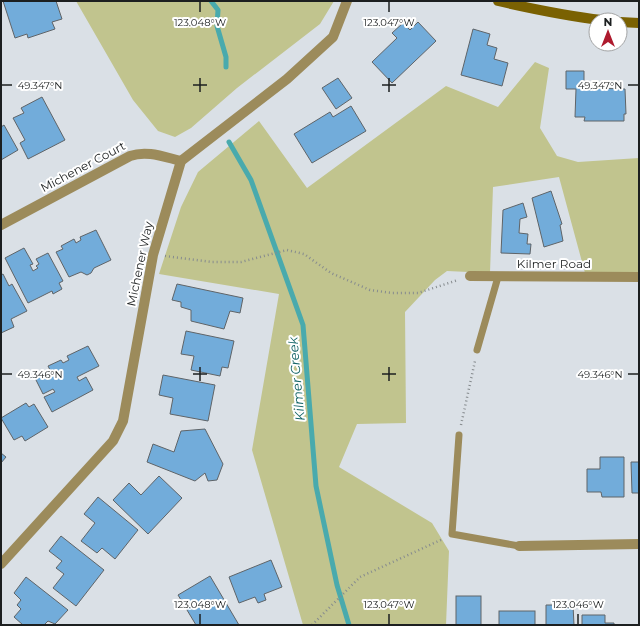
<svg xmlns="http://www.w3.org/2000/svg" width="640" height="626" viewBox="0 0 640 626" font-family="Montserrat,sans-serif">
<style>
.green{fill:#c1c48e}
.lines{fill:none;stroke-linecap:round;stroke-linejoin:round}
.stream{stroke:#49aaad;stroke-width:5}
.building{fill:#72acda;stroke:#5f6468}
.path{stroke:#868b8e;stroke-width:2.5;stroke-dasharray:1 3;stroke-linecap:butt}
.lane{stroke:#9c8b5b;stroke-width:7}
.street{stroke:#9c8b5b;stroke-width:10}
.secondary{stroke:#7a6102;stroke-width:10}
.ticks{fill:none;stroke:#1c1f20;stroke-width:1.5}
.labels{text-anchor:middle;stroke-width:4;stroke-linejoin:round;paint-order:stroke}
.street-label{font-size:12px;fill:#1c1f20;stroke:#fff}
.water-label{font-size:13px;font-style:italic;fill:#136466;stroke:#fff}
.ticks-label{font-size:10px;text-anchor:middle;fill:#1c1f20;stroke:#fff;stroke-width:4;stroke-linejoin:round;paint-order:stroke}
</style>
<rect width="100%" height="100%" fill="#dae0e6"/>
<g class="green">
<path d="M76,1H334L320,24L237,88L191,128L175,137L158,131L133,100Z"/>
<path d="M535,62L549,68L540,128L557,156L578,162L639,158V272L585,273L559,177L493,187L490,273L447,271L435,280L405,312L406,423L357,424L339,467L432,523L449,551L446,625H303L252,450L279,294L159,274L181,207L198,172L259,121L307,188L446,86L498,107Z"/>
</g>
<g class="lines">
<g class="stream">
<path d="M211,1L218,10L217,26L226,57V67"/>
<path d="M229,142L251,180L303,325L316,486L337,585L349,625"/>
</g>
</g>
<g class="building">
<path d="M3,1H56L62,19L52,22L55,29L28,38L27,34L15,38Z"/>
<path d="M418,22L436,41L392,83L372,62L397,38L392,33L403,23L410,30Z"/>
<path d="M473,29L490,34L487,45L497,48L494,59L508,63L502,86L461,75Z"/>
<path d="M566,71H584V85H590V88L625,89L626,114H624V121H584L585,117H575L576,89H566Z"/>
<path d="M338,78L352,98L336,109L322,88Z"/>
<path d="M42,97L65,140L28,159L20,143L25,140L13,118L24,113L21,108Z"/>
<path d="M351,106L366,131L312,163L294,134L330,112L333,117Z"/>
<path d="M4,125L18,150L1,160V127Z"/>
<path d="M551,191L562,224L560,225L563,241L544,247L532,198Z"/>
<path d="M523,203L527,217L520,219L519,233L528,234L527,244H531L530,254L501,253L503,210Z"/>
<path d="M96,230L111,260L94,268L91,273L87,275L81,272L69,277L56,252L63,249L61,246L74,239L76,243L81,240L80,237Z"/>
<path d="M24,248L33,264L30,265L33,271L38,268L36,266L39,264L36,259L48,253L63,281L59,283L62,289L53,294L52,291L28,303L5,258Z"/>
<path d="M3,274L9,286L12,284L27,311L11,319L14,327L1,333V275Z"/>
<path d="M177,284L243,298L240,313L230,311L224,329L191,321V310L181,307V302L172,300Z"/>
<path d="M186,331L234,341L228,368L222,367L220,376L191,370L194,356L181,354Z"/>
<path d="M88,346L99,366L77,377L79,381L86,377L93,390L52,412L44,397L55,392L53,389L43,394L35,378L50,370L48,366L61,360L63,363L69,360L67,356Z"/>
<path d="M163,375L215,385L208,421L170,414L173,398L159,395Z"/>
<path d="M26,403L29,407L34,404L48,427L25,441L22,436L14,440L1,418Z"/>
<path d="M205,429L223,464L217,480L208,481L205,473L195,481L147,462L153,444L174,452L181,431Z"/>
<path d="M1,453L6,457L1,463Z"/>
<path d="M600,457H624V497H602L601,492H587V469H600Z"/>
<path d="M631,462H639V493H632Z"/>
<path d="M159,476L182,498L148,534L113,500L129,483L141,495Z"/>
<path d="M98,497L138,530L115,559L102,548L97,553L81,541L95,523L84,514Z"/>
<path d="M61,536L104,570L76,606L53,588L64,574L56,568L62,561L49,551Z"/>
<path d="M271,560L282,587L264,594L266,600L258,603L255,597L239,603L229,577Z"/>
<path d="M210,576L239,625H196L178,595Z"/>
<path d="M26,577L68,610L55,624L48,621L44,625H23L14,617L21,609L17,605L21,600L14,593Z"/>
<rect x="456" y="596" width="25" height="29"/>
<path d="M546,605H573L574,625H546Z"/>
<rect x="499" y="611" width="36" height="14"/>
<path d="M582,615H605V623H614V625H582Z"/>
</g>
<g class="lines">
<g class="path">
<path d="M165,256L212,262H241L287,250L304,254L331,273L370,290L392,293H418L458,280"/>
<path d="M461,425L475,361"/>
<path d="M312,625L360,577L443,539"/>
</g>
<g class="lane">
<path d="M477,350L498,277"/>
<path d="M459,435L452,534L519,546"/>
</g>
<g class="street">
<path d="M1,225L130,156C147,150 164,157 181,161"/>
<path d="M470,276L639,277"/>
<path d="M519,546L639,544"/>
<path d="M1,564L113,441L123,421L153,255L181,161L287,79L333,37L347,1"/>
</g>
<g class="secondary">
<path d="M498,1C533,9 567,16 602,20"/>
<path d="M620,22L639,23"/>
</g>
</g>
<path class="ticks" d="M200,2V12M389,2V12M200,78V92M389,78V92M2,85H12M193,85H207M382,85H396M628,85H638M200,367V381M389,367V381M2,374H12M193,374H207M382,374H396M628,374H638M200,614V624M389,614V624M578,614V624"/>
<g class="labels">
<g class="street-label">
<text transform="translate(83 167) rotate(-28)" y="4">Michener Court</text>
<text transform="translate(140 264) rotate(-78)" y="4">Michener Way</text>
<text x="554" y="268">Kilmer Road</text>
</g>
<g class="water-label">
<text transform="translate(296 379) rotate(-95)" y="5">Kilmer Creek</text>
</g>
</g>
<g class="ticks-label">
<text x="200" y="26">123.048°W</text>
<text x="389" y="26">123.047°W</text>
<text x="40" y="89">49.347°N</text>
<text x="600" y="89">49.347°N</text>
<text x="40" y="378">49.346°N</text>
<text x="600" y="378">49.346°N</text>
<text x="200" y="608">123.048°W</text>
<text x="389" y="608">123.047°W</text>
<text x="578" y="608">123.046°W</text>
</g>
<rect width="640" height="626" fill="none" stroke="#1c1f20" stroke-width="4"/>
<g transform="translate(608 32)"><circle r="19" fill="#ffffff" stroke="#a4a5a6"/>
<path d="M0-3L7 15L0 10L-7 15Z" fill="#ae1a2e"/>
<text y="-6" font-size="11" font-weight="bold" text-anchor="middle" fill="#1c1f20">N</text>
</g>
</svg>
